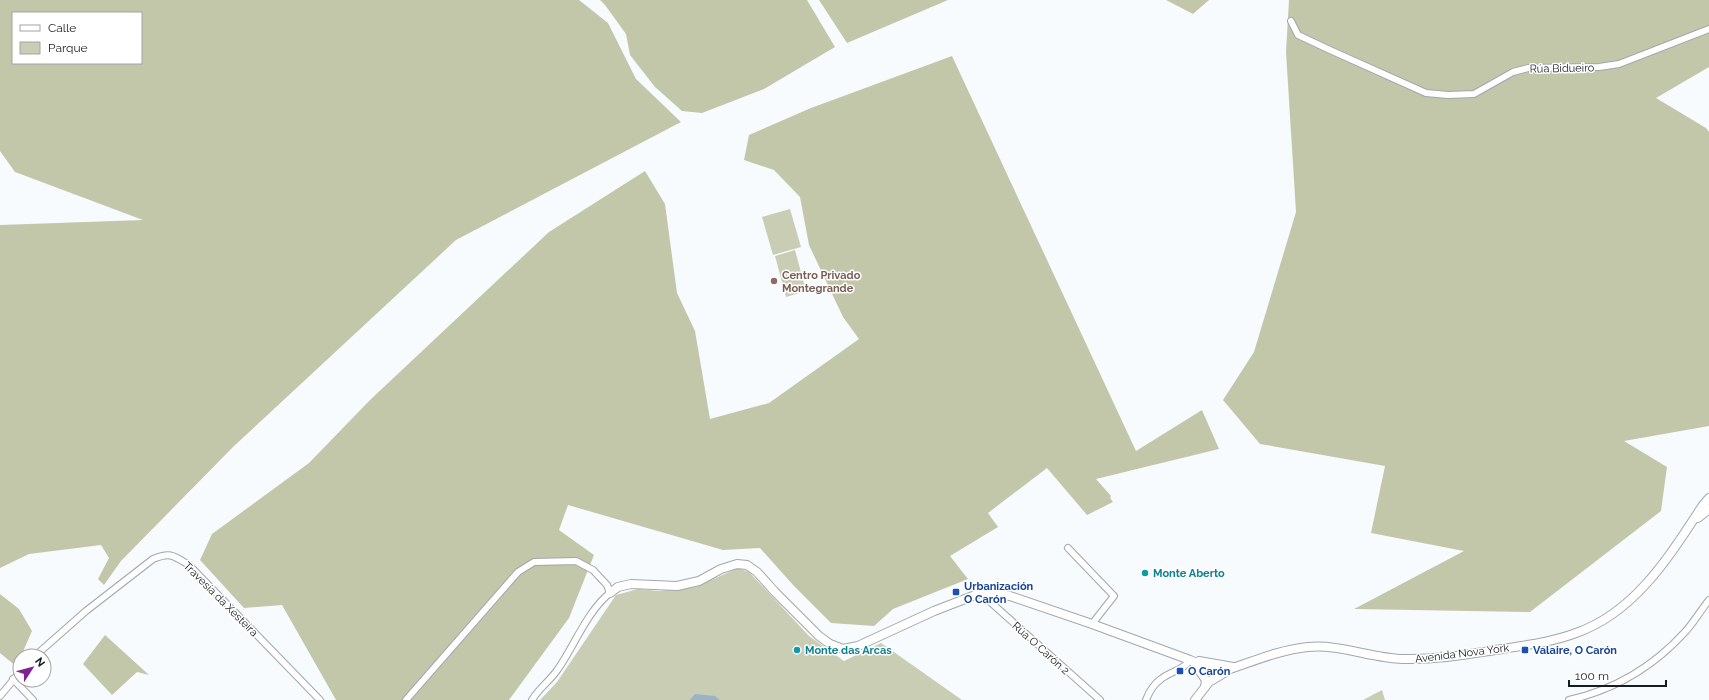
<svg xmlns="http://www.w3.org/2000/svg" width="1709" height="700" viewBox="0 0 1709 700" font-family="Raleway,sans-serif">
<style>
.green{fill:#c8cdb3}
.forest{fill:#c2c7aa;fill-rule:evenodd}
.water{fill:#9ab3c7}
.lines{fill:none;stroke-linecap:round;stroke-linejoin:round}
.minor-casing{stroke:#a0a7ae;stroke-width:8}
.tertiary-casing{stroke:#a0a7ae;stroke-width:10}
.minor{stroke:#fff;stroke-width:6}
.tertiary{stroke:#fff;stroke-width:8}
.education-dot{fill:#8d6e63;stroke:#fff;stroke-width:1.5}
.culture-dot{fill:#0f9aa8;stroke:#fff;stroke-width:1.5}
.transit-dot{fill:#1a4fb4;stroke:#fff;stroke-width:1.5}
.labels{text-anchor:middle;stroke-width:3;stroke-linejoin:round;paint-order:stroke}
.street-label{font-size:11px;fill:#181b1e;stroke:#fff}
.education-label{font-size:11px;font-weight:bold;fill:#785e54;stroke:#fff;text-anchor:start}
.culture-label{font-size:11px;font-weight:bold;fill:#0d838f;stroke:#fff;text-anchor:start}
.transit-label{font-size:11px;font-weight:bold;fill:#164399;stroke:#fff;text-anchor:start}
</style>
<rect width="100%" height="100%" fill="#f8fbfe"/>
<g class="green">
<path d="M790,209L801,247L773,255L762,217Z"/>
<path d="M795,250L806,291L786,297L775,256Z"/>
<path d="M738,568L749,572L809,636L844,661L881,643L962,700H540L557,682L616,595L638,589L659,591L696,587Z"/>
<path d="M1382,690L1385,700H1363Z"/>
</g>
<g class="forest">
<path d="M0,0H579L608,23L636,79L681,122L456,240L233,447L121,561L104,585L98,579L109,558L101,545L29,554L0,568V225L143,220L15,172L0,151ZM13,13H141V63H13Z"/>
<path d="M600,0H807L835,47L764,89L702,113L682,111L655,87L630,55L626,34L605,5Z"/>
<path d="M819,0H948L847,43Z"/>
<path d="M1166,0H1209L1193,14Z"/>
<path d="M1289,0H1709V67L1656,98L1706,128L1709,132V426L1624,441L1667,467L1661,511L1530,612L1354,609L1464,551L1371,533L1385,466L1260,444L1223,400L1254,352L1296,212L1286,52Z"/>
<path d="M952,56L1136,451L1202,410L1219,449L1096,479L1111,496L1110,498L1113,502L1087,515L1047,468L988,513L998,527L950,556L968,579L893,609L874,626L831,623L794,586L760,548L723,550L568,505L559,530L594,555L569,618L509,700H336L282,605L244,608L200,560L212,534L309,463L370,400L549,232L645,171L665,204L677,293L695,331L710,419L769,403L859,339L843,317L809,245L800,197L774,170L744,160L749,135L811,108Z"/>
<path d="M0,594L19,609L32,631L21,656H20L17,667L0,653Z"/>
<path d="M105,635L149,675L137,672L112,695L83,664Z"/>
</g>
<path class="water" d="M695,694L715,696L720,700H690Z"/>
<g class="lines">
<g class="minor-casing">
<g id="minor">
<path d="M1291,21L1298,35L1330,50L1426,93L1448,95L1474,94L1513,72L1528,68L1599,67L1619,64L1709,29"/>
<path d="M1068,548L1114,596L1092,624"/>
<path d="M985,593L987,599L1100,700"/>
<path d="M35,656L86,611L153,559C170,552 173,555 189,565L320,700"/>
<path d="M13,679L33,700"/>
<path d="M0,696L20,672"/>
<path d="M406,700L518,572L534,562L576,561L593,570L607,585L610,593C588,610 574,646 558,669C551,680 539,688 532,700"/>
<path d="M1146,700C1149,692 1154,684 1161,679C1171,671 1184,670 1190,660"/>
<path d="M1569,700C1614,690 1654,666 1685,632C1694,622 1701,610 1709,600"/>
</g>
</g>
<g class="tertiary-casing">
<g id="tertiary">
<path d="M1698,518L1709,509"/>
<path d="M610,593L618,587L631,584L677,586L699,581L721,569L737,564L747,565L757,572L775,592L819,636L830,644L843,649L858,646L934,611L978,594L990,592L1010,596L1092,624L1190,660L1218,673C1247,664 1277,650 1308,647C1340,644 1371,658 1403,659C1437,660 1469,654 1502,649C1527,645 1552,642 1576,633C1636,612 1670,555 1703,505L1709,498"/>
<path d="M1199,661L1233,667"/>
<path d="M1194,663L1206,680L1205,687"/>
<path d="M1195,700L1209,682L1224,673"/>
</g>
</g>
<use href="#minor" class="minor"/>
<use href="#tertiary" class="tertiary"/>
</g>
<circle class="education-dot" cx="774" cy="281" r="4"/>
<g class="culture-dot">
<circle cx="1145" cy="573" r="4"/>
<circle cx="797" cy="650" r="4"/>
</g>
<g class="transit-dot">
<rect x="952" y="588" width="8" height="8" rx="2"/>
<rect x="1521" y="646" width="8" height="8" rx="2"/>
<rect x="1176" y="667" width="8" height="8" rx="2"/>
</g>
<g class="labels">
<g class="street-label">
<text transform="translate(1562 68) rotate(-1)" y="4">Rúa Bidueiro</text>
<text transform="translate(221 599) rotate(45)" y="4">Travesía da Xesteira</text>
<text transform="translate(1041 648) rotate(42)" y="4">Rúa O Carón 2</text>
<text transform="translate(1462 653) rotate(-7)" y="4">Avenida Nova York</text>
</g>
<g class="education-label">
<text x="782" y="279">Centro Privado<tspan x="782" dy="13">Montegrande</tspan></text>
</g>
<g class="culture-label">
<text x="1153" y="577">Monte Aberto</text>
<text x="805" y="654">Monte das Arcas</text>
</g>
<g class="transit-label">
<text x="964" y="590">Urbanización<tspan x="964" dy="13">O Carón</tspan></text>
<text x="1533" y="654">Valaire, O Carón</text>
<text x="1188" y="675">O Carón</text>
</g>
</g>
<rect x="12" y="12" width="130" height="52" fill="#ffffff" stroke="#a3a4a5"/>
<rect x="20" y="25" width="20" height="6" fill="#ffffff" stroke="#a3a4a5"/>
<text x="48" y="32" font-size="12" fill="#181b1e">Calle</text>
<rect x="20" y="42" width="20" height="12" fill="#c8cdb3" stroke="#a3a4a5"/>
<text x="48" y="52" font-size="12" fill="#181b1e">Parque</text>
<g transform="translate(32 668) rotate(54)"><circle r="19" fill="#ffffff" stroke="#a3a4a5"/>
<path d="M0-3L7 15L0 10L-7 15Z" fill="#7f2390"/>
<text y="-6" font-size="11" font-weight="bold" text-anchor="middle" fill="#181b1e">N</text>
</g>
<path d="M1569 680v6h97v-6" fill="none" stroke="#181b1e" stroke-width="2"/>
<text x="1575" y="680" font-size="12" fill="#181b1e" stroke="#ffffff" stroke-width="3" paint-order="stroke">100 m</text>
</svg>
